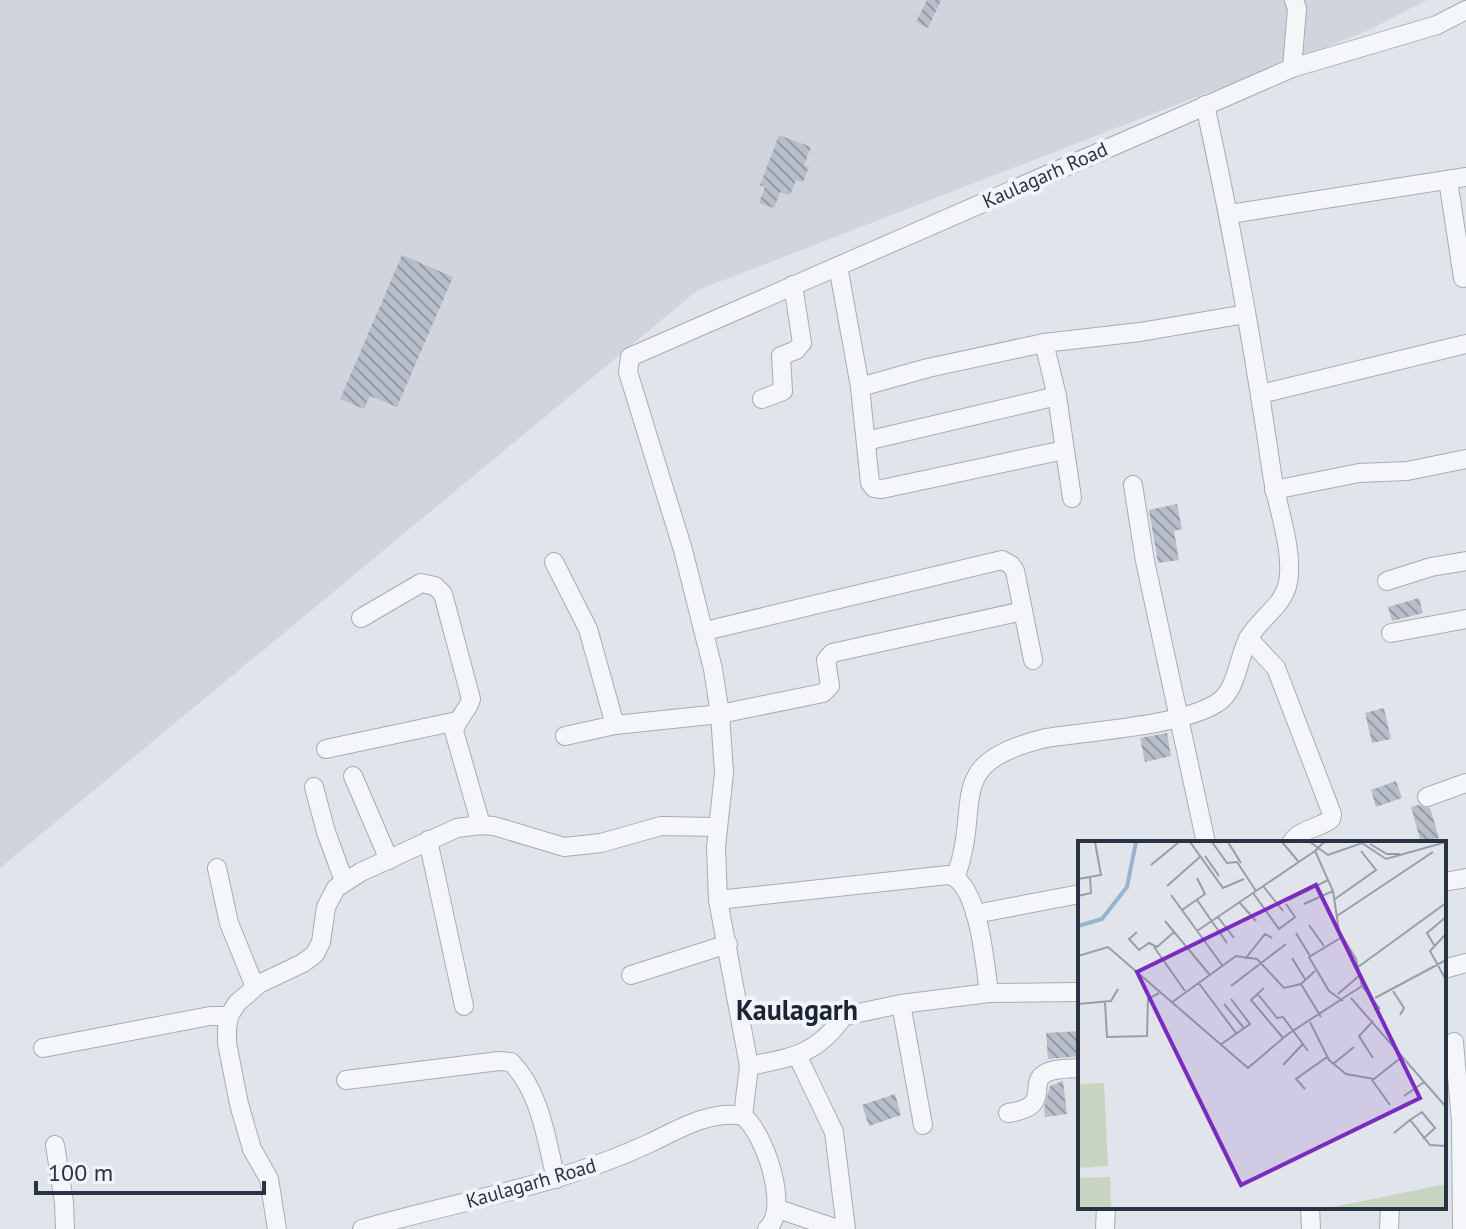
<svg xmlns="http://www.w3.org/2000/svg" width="1466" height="1229" viewBox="0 0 1466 1229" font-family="'PT Sans',sans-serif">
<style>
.built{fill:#cfd4dd}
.building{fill:url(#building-back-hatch)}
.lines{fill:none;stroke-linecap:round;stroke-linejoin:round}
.street-casing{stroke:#a6acb6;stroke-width:20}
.street{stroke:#f4f6f9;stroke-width:18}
.labels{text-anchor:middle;stroke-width:8;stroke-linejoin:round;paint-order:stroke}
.street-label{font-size:20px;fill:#283344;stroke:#f1f4f8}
.district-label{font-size:28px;font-weight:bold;fill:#1a2435;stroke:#f1f4f8}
.inset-river{fill:none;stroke:#99b4ce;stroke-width:4}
.inset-road{fill:none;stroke:#979ea8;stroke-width:2}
.view{fill:#7b2cbf;fill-opacity:0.15;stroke:#7b2cbf;stroke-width:4}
.inset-edge{fill:none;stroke:#283344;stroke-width:4}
</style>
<defs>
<pattern id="building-back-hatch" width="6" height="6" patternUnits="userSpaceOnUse" patternTransform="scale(2)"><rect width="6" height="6" fill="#b8bec9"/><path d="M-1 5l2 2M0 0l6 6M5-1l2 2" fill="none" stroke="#969ba5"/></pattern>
</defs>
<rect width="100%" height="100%" fill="#e1e5eb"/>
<path class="built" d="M0,0H1427L1367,31L698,290L0,868Z"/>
<g class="building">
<path d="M927,0H941L928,28L916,22Z"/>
<path d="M779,135L811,147L804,165L809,167L803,182L796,180L790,195L780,192L774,208L759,203L765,187L760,185Z"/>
<path d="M402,255L453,277L397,407L370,396L364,409L340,399Z"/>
<path d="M1177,504L1182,529L1174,531L1179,560L1158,563L1149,510Z"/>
<path d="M1419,598L1423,613L1392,621L1388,607Z"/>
<path d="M1384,708L1391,739L1372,743L1365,713Z"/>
<path d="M1167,733L1171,756L1145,762L1140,738Z"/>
<path d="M1396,781L1402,798L1376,807L1371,790Z"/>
<path d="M1418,805L1430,808L1439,838L1421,843L1411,807Z"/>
<path d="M1080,1031V1056L1048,1059L1046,1033Z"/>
<path d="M1063,1081L1067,1114L1045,1117L1044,1108L1050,1086Z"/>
<path d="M895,1094L901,1115L869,1126L862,1105Z"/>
</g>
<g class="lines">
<g class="street-casing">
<g id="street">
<path d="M1292,68L1297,9L1294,0"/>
<path d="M1448,180L1463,278"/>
<path d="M1230,214L1466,177"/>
<path d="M838,266L860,387L870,483L874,488L882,489L1064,450"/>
<path d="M1044,343L1057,396L1072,498"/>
<path d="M860,387L928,368L1044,343L1140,332L1246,314"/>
<path d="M1261,394L1466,344"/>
<path d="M762,399L783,391L781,356L796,350L802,343L793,285"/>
<path d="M866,441L1057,396"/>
<path d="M1133,485L1145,561L1206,843"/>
<path d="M1274,490L1359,473L1407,471L1466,459"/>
<path d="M554,562L588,629L615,725"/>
<path d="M1387,581L1431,567L1466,561"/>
<path d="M361,618L421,583L435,586L443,594L471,699C468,711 457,718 454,731L481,825"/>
<path d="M705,631L1002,560L1011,565L1015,571L1033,660"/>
<path d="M1391,633L1466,619"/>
<path d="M1248,638L1276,668L1332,814L1331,819C1318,829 1301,828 1291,843"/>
<path d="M565,736L615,725L720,714L823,693L830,686L826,660L832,653L1023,611"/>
<path d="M326,749L457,721"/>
<path d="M353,776L389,860"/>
<path d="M314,787L326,832L344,881"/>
<path d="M1427,797L1466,783"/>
<path d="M428,840L464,1006"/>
<path d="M217,868L229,923L255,987"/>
<path d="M956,876C983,801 941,763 1046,738C1091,731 1181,726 1217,703C1237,691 1238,658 1248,639C1262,614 1287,606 1289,575C1291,542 1277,506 1272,474C1254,350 1232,227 1205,105"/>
<path d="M1444,882L1466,878"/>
<path d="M718,900L948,875C979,881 985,965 989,993"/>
<path d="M975,914L1080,894"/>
<path d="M1444,969L1466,963"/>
<path d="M631,975L728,944"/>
<path d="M901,1004L923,1125"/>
<path d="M1454,1042L1461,1122L1462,1229"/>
<path d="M43,1048L210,1016H229"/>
<path d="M798,1057L834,1132L846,1229"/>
<path d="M749,1066C794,1057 816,1055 844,1016L901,1004L989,993L1080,992"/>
<path d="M346,1080L499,1061L511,1062C541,1093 546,1139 556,1179"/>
<path d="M1008,1113C1056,1106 1024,1082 1048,1072C1057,1068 1070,1069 1080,1068"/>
<path d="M743,1116L749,1066L718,900L716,847L724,773L720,714L713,669L683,550L628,372L630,357L1292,68L1437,25L1466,10"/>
<path d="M743,1116C764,1132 791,1209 767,1229"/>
<path d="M55,1145L64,1202L65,1229"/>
<path d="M1310,1207L1311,1229"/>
<path d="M778,1209L838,1229"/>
<path d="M277,1229L269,1179L252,1149L239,1104L227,1043V1029L229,1016L237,1003L259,984L303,963L315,954L321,942L326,907L336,888L361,872L457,828L481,825L494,826L564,847L601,843L661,826L718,827"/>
<path d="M362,1229C458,1201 558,1186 650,1143C677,1130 712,1109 743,1116"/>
<path d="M1105,1229L1106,1207"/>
<path d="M1389,1229L1390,1207"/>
</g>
</g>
<use href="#street" class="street"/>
</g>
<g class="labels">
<g class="street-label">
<text transform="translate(1045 175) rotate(-24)" y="7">Kaulagarh Road</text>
<text transform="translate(531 1183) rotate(-16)" y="7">Kaulagarh Road</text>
</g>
<g class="district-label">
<text x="797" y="1020">Kaulagarh</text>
</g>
</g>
<g transform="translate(1078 841)">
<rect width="368" height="368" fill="#e1e5eb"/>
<path d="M26,242L30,325L0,327V243ZM368,343V367H250Z" fill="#c7d5c1"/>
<path d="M32,336L33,367H0V337Z" fill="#c7d5c1"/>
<path class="inset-river" d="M0,85L24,78L49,46L58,1"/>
<path class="inset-road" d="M112,1L145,47L166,38M134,1L149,22L159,21L178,50M150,1L163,22M204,1L220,20M232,1L250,14L284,2L308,18L368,1M246,1L237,10L255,50L261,90L278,118L284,145M292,3L309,13H322M127,15L141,35M73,24L101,1M0,38L23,34L17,1M89,45L123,15M185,45L205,70M175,52L201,88L217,76L208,63M93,54L144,124M0,55L13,52L12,36M257,58L298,29L283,10M119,59L149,102M211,59L250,39M161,61L178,80M226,63L255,50M104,69L127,53L119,37M259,75L355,11M140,76L156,97M87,80L131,133M231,84L246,105M119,90L237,10M59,91L51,98L61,109L71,102L79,106L96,91M218,92L232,115M367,94L352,110L368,139M264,96L231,116L251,150L265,160M356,104L349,92L368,76M76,106L107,150M0,115L30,106L170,227L210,193L284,145L302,168M214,117L227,138M167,118L187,93L194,97M280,126L368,62M120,141L158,192M223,143L243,176M153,145L208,103M186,147L173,159L205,197M315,150L326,167L322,174M179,152L199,177L205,176L230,210M260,153L282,134M273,157L368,266M297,157L368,119M27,162L29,196L69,195L70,158L81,152M93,162L158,115L179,118L206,147L223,143L237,130M0,163L33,160L40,148M146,163L166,187M295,180L281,195L295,217M232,181L251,219L268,233L296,238L325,215M142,204L172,183L153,158M255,223L276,206M205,224L225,203M294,239L312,264M227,248L218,238L249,216M326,255L346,241M332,279L344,271L357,287L345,298M316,292L332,279L352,304L368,305"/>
<path class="view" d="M238,44L342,257L163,344L59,131Z"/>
<rect width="368" height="368" class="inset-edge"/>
</g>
<path d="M36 1181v12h228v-12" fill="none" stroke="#283344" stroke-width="4"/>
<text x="48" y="1181" font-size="24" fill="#283344" stroke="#f1f4f8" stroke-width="6" paint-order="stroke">100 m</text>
</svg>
